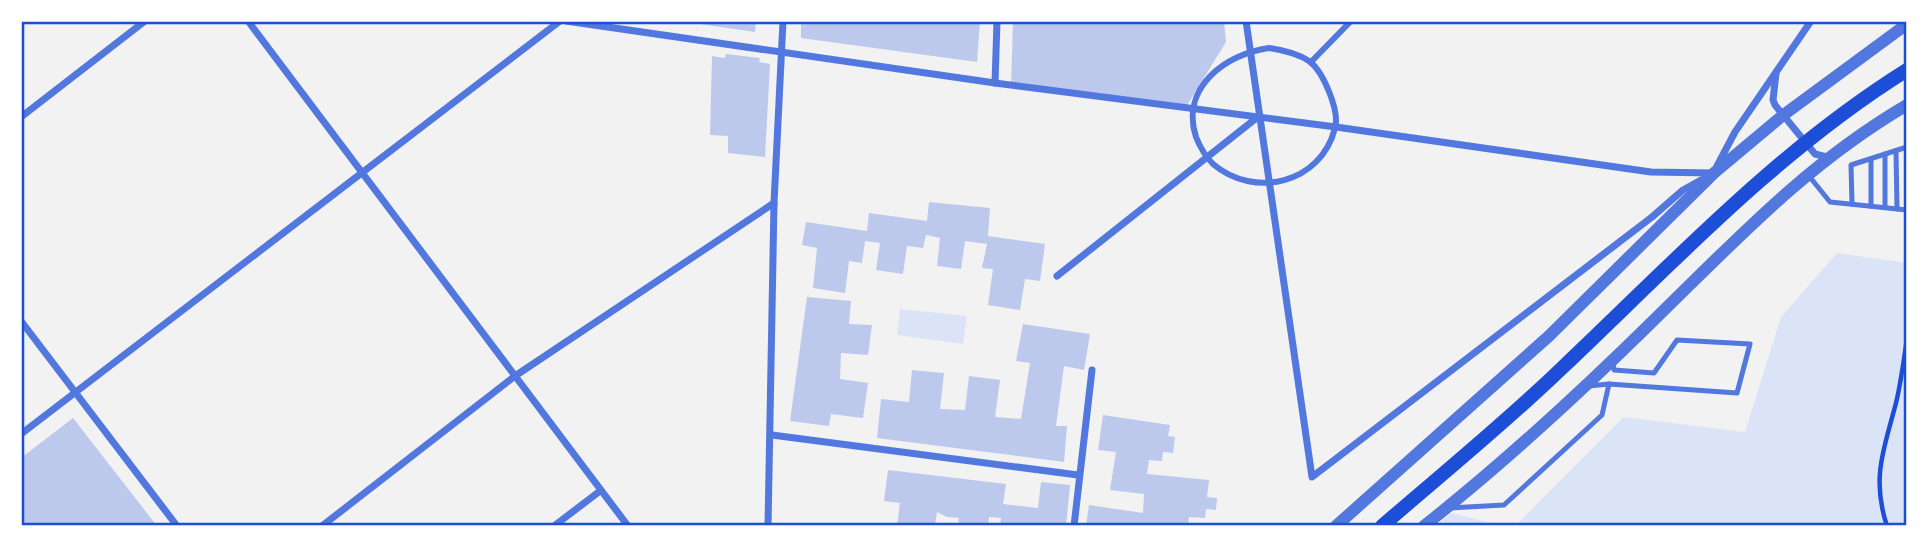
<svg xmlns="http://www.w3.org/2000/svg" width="1928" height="547" viewBox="0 0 1928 547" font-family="'Sofia Sans Condensed',sans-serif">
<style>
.green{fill:#dbe4f7}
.building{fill:#bdc9ec}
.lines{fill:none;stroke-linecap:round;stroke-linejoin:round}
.path{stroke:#1d4ed8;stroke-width:4.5}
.service{stroke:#5277de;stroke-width:5}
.pedestrian{stroke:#5277de;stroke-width:6}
.minor{stroke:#5277de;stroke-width:7}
.tertiary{stroke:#5277de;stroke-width:12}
.secondary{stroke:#1d4ed8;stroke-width:14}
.neatline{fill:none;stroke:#1d4ed8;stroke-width:2.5}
</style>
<rect width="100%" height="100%" fill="#f2f2f2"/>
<g class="green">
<path d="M1837,253L1907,263V526H1515L1624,417L1745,432L1781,317Z"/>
<path d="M900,309L967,316L963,344L897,335Z"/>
<path d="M1452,513L1503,526H1436Z"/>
</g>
<g class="building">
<path d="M693,21H756L755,32L693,23Z"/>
<path d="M801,21H980L977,62L801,38Z"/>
<path d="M1013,21H1224L1226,42L1186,107L1011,85Z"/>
<path d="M726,54L760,58L759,62L770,64L765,157L728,153V136L710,135L712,56L725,58Z"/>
<path d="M929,202L990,208L988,236L1045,244L1040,281L1025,279L1020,310L988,305L993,269L982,268L987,244L965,241L961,269L937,266L940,238L926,235L923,248L907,246L903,274L876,270L880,243L865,241L862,263L849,261L845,293L813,288L817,248L802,245L806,222L867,231L869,213L927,221Z"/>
<path d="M807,297L851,301L849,324L872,325L868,355L841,353L840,379L868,383L863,418L831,414L829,426L790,421Z"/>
<path d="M1023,324L1090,334L1084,370L1064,366L1056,426H1067L1064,462L877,438L881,399L909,402L912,370L944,373L940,409L965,410L969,376L1000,380L995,417L1021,419L1030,363L1016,361Z"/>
<path d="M1103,415L1170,425L1168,436L1175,437L1173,453L1163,452L1162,461L1149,460L1147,474L1209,480L1207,497L1217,498L1216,510L1206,509L1205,518L1189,517L1188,526H1086L1089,505L1143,513L1144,494L1110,490L1116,452L1098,450Z"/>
<path d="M73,418L157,526H21V458Z"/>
<path d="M888,470L1006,484L1003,504L1038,508L1041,482L1070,485L1066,526H1000L1001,518L989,517L988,526H958L959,518L947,517L937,512L935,526H897L900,503L884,501Z"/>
</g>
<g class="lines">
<g class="path">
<path d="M1907,251V257"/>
<path d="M1887,526C1871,478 1884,449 1896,403C1901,382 1904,360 1907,338"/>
</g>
<g class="service">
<path d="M1896,151L1897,209"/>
<path d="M1871,159V206"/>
<path d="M1809,176L1830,202L1907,210"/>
<path d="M1852,204L1851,165L1907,147"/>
<path d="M1885,207V154"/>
<path d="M1588,386L1609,384L1737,393L1750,344L1677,340L1654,373L1614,370L1613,362"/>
<path d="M1449,508L1504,505L1602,415L1609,384"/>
</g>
<g class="pedestrian">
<path d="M1269,48C1283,50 1297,53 1309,61C1323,71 1340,111 1335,128C1321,184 1254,199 1213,164C1205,156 1200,147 1196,137C1180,88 1225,54 1269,48Z"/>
<path d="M1311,62L1351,21"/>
</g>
<g class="minor">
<path d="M248,21L628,526"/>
<path d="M566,21L995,83L1336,127L1651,172L1713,173"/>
<path d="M1246,21L1312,477L1652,217L1683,190L1701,180"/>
<path d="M1776,73L1773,100L1775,105L1815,154L1827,157"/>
<path d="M995,83L997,21"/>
<path d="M21,117L145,21"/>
<path d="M1717,166L1735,132L1811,21"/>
<path d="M1057,276L1259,116"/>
<path d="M21,321L177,526"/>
<path d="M21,434L560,21"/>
<path d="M772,435L1078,475"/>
<path d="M322,526L515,376L774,203"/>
<path d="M554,526L600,491"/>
<path d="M768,526L774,203L783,21"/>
<path d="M1074,526L1092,370"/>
</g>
<g class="tertiary">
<path d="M1336,526L1549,336L1714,173L1782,116L1907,24"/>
<path d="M1424,526C1505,462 1583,390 1657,317C1738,238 1808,163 1907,105"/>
</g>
<path class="secondary" d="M1382,526C1442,474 1504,424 1562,368C1672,264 1777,151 1907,70"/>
</g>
<rect width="1928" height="547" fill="none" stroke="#ffffff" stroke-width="46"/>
<rect x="23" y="23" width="1882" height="501" class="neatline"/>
</svg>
